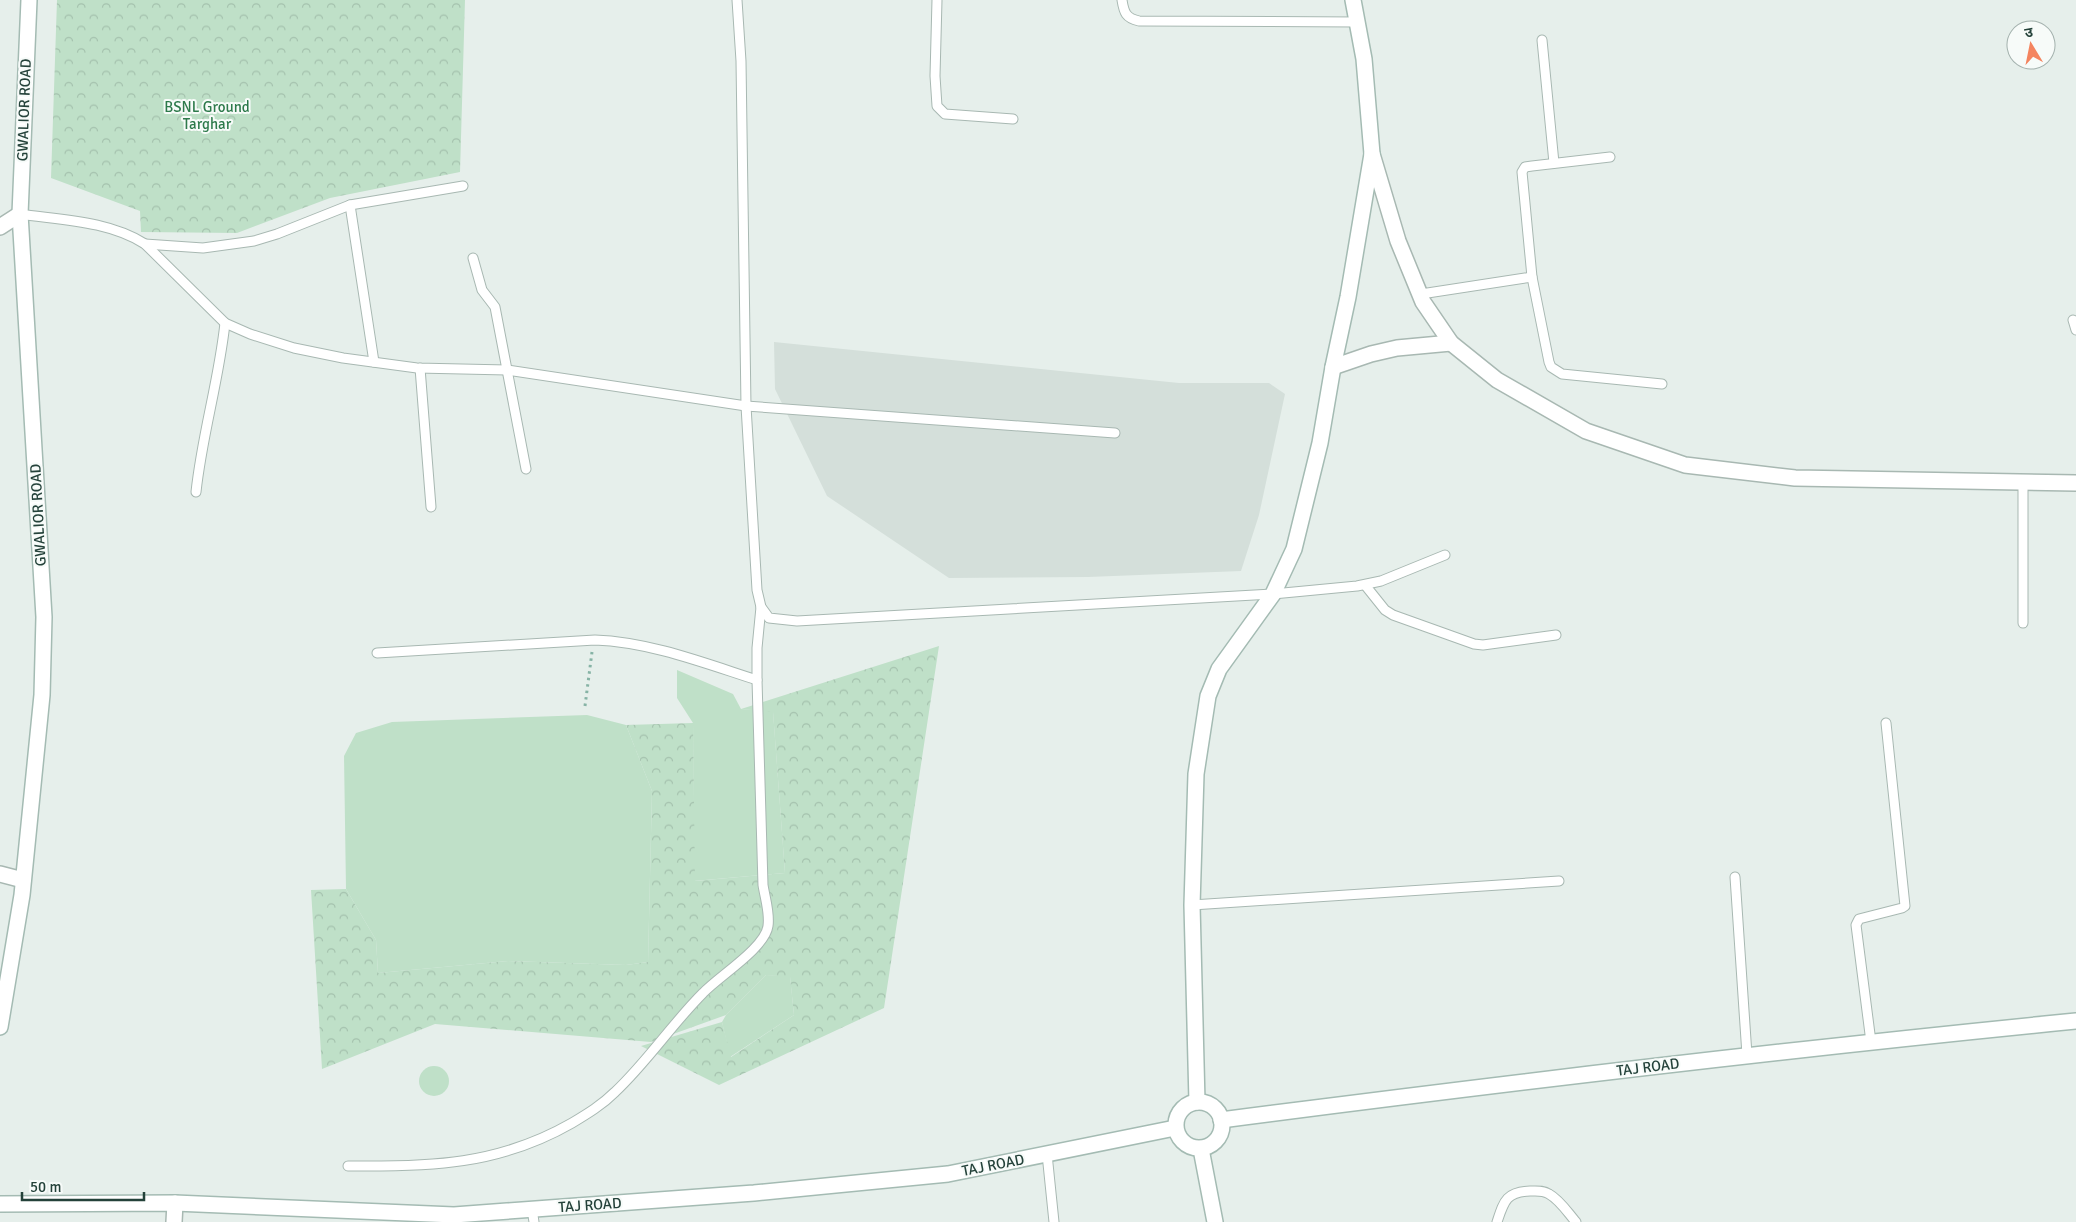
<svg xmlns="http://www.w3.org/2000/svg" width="2076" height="1222" viewBox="0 0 2076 1222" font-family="Signika,'Noto Sans Devanagari',sans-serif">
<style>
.built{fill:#d4dfda}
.grass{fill:#bfe0c8}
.forest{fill:url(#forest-crowns)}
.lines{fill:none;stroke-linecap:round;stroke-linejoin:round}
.lane-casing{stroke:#a8b8b2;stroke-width:11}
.street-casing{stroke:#a8b8b2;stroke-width:18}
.secondary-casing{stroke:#a4bbb3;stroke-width:18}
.path{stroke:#86b3a5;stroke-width:3;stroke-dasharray:2.5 4;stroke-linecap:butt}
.lane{stroke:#fff;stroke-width:9}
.street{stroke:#fff;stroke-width:15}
.secondary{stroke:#fff;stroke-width:15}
.labels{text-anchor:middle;stroke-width:4;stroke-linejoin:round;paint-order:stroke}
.park-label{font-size:15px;fill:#2d7a4b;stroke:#f7fbf9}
.street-label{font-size:15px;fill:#24423a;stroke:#f7fbf9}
</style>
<defs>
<pattern id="forest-crowns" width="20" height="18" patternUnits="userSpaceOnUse" patternTransform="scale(1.25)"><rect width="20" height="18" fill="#bfe0c8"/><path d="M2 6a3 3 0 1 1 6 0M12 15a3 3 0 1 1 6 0" fill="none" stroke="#a4c1ad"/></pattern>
</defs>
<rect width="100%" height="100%" fill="#e6efeb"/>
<path class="built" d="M774,342L1179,383H1269L1285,394L1259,515L1241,571L1088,577L949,578L827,496L775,389Z"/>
<g class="grass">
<path d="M677,670L733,694L741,709L773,711L785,873L694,881L693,723L677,698Z"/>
<path d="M587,715L626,725L652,791L648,962L626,965L508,961L378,973L376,940L346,889L344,756L356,733L392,722Z"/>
<path d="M766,975L790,976L794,1015L730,1057L722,1022L726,1015Z"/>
<circle cx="434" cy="1081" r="15"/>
</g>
<g class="forest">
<path d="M57,0H465L460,172L330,198L237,233L141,232L140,211L51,178Z"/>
<path d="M939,646L884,1008L719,1085L641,1046L722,1022L731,1057L794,1015L790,977L766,975L726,1015L651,1042L435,1024L322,1069L311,890L346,889L376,940L378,973L508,961L626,965L648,962L652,791L626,725L693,723L695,881L785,873L773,712L741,709Z"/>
</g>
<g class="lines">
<g class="lane-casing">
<g id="lane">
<path d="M737,0L741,61L746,406L757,590L761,607L769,618L797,621L1273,594L1357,586L1381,581L1445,555"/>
<path d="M937,0L935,76L937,106L945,114L1013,119"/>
<path d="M1122,0C1124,13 1126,18 1139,21L1357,22"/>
<path d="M1542,40L1554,163"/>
<path d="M1610,157L1532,166L1525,167L1522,172L1532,277L1549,362L1551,367L1562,374L1662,384"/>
<path d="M350,205L374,362"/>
<path d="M20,214C61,220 109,221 145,244L225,323L250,334L294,348L343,358L417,368L507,370L746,406L1115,433"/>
<path d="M145,244L203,248L254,241L277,234L350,205L463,186"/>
<path d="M473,258L482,290L495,307L526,469"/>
<path d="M1421,294L1532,277"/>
<path d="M2073,320L2076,330"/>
<path d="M420,368L431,507"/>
<path d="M196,492C202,435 219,380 225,323"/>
<path d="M1365,585L1385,610L1393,615L1474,644L1483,645L1556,635"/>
<path d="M2023,623V482"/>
<path d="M377,653L595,640C650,642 704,663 757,680"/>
<path d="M1735,877L1747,1055"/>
<path d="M1192,905L1559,881"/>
<path d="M1871,1042L1856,925L1859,919L1902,908L1905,906L1886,723"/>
<path d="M1047,1154L1054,1222"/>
<path d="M348,1166C430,1167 499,1165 572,1123C587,1114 602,1105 615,1092C647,1062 672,1024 703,993C719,976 765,948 768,926C770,913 765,898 763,885L757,680V648L761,607"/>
<path d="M532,1209L534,1222"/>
<path d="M1497,1222C1504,1201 1506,1192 1530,1191C1537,1191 1543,1190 1549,1194C1560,1200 1568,1213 1576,1222"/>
</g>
</g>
<g class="street-casing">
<g id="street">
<path d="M1372,154L1398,241L1423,302L1451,343L1497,380L1586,431L1685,465L1795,478L2076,483"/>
<path d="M0,227L20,214"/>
<path d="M1333,367L1371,354L1397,348L1451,343"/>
<path d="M0,874L23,880"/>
<path d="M174,1222L175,1203"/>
</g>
</g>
<g class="secondary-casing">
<g id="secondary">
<path d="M0,1027L22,895L42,695L44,617L20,214L29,0"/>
<circle cx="1199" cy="1125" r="23"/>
<path d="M1197,1102L1192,905L1196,774L1208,696L1219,669L1273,594L1294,549L1320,443L1333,367L1348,297L1372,154L1364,59L1353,0"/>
<path d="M1221,1120C1506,1083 1791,1049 2076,1021"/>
<path d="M1201,1149L1215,1222"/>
<path d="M0,1204L175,1203L454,1215L754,1193L948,1174L1175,1128"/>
</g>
</g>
<path class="path" d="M585,706L592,652"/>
<use href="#lane" class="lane"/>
<use href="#street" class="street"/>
<use href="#secondary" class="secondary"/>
</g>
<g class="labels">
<g class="park-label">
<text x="207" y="112">BSNL Ground<tspan x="207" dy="17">Targhar</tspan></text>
</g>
<g class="street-label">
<text transform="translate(24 110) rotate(-88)" y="5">GWALIOR ROAD</text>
<text transform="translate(38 515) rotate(-93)" y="5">GWALIOR ROAD</text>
<text transform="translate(1648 1067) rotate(-7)" y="5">TAJ ROAD</text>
<text transform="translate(993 1165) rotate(-11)" y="5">TAJ ROAD</text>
<text transform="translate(590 1205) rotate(-4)" y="5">TAJ ROAD</text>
</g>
</g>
<g transform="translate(2031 45) rotate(350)"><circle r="24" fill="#f7fbf9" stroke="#a3b1ad"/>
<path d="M0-4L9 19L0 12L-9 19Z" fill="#f4845f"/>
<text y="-8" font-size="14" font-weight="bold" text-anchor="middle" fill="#24423a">उ</text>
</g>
<path d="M22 1192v8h122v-8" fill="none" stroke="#24423a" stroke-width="2.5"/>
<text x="30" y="1192" font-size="15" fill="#24423a" stroke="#f7fbf9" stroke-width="4" paint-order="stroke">50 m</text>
</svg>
